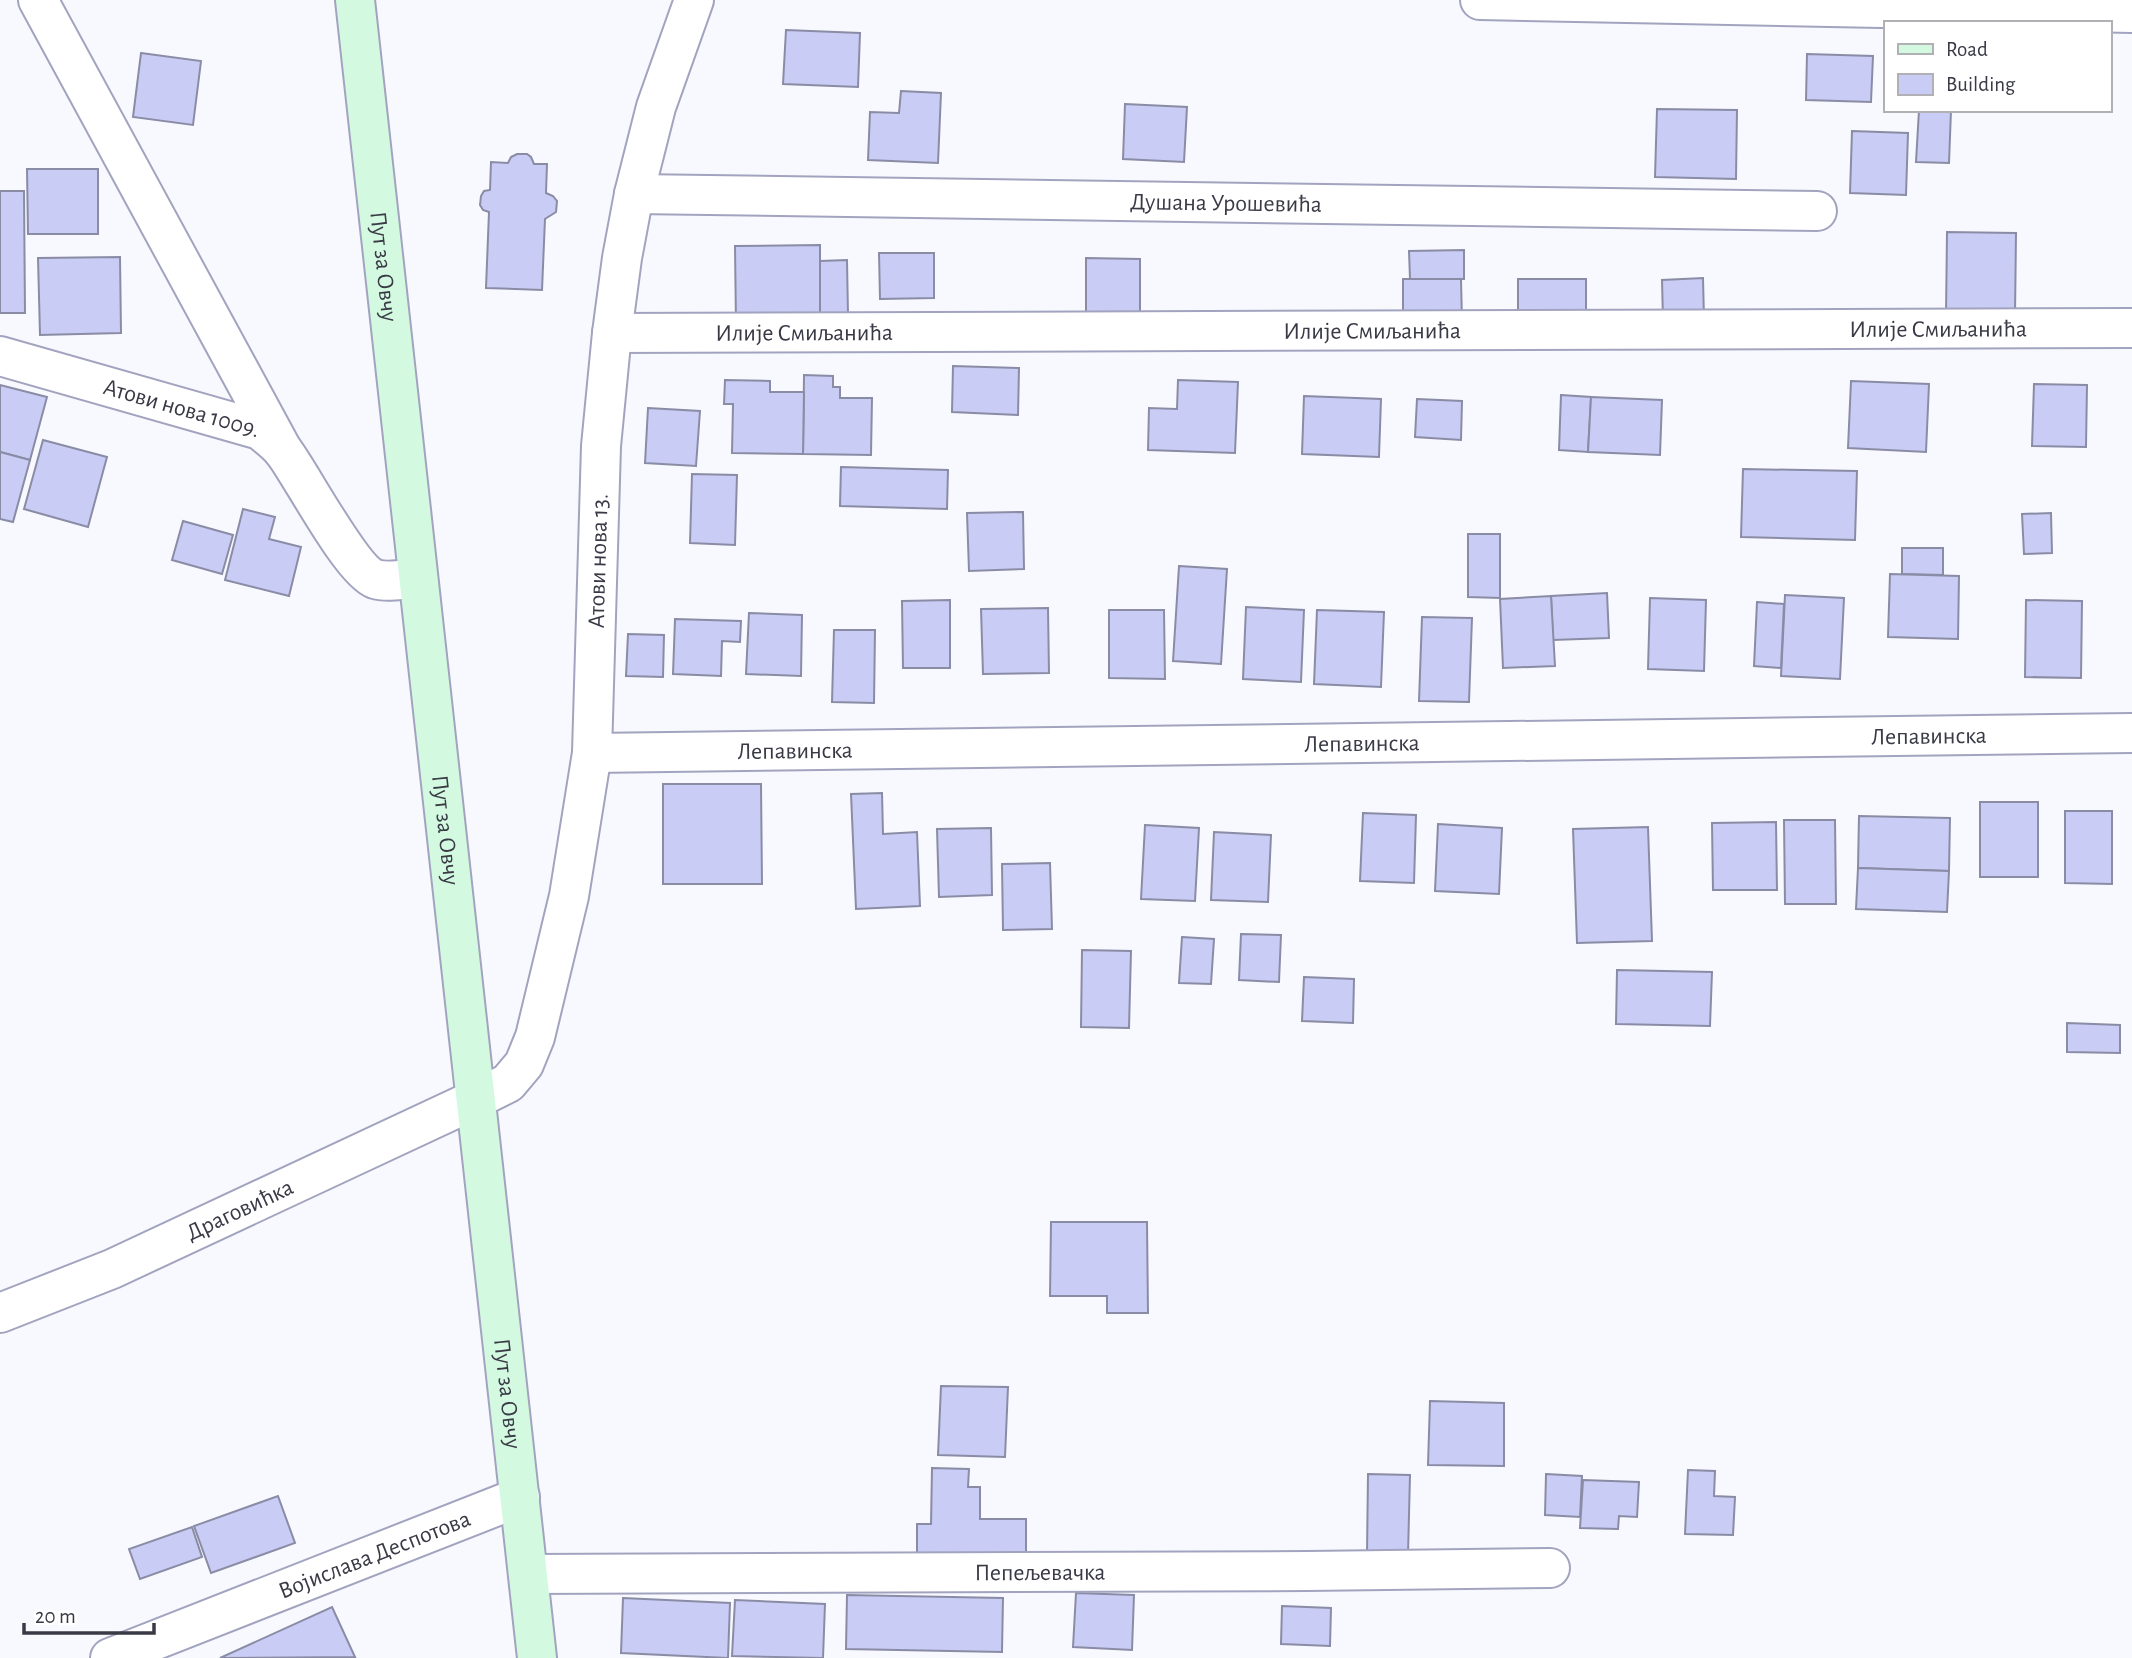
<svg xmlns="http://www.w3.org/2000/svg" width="2132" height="1658" viewBox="0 0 2132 1658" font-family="'Alegreya Sans',sans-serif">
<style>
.building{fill:#c9ccf5;stroke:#8a8ca5;stroke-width:2}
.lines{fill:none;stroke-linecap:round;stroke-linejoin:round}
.street-casing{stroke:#a2a4bf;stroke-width:42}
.secondary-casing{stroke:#a2a4bf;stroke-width:42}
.street{stroke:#fff;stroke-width:38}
.secondary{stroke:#d3fae1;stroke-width:38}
.labels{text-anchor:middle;stroke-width:7;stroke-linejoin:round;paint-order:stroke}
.street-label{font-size:24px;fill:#393a45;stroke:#fff}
</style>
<rect width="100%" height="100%" fill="#f8f9fe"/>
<g class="building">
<path d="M786,30L860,33L858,87L783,84Z"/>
<path d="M141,53L201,61L193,125L133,117Z"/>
<path d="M1807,54L1873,56L1871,102L1806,100Z"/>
<path d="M901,91L941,93L938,163L868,160L870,112L899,113Z"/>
<path d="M1125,104L1187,107L1184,162L1123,159Z"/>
<path d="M1657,109L1737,110L1736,179L1655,177Z"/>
<path d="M1919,110H1951L1949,163L1916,162Z"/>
<path d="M1852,131L1908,133L1906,195L1850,193Z"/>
<path d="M517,154H527L531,157L534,164H547L546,193L553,196L557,201L556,212L545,219L542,290L486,288L489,212L483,210L480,205L481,196L484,191L490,190L491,162L508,163L511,157Z"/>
<path d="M27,169H98V234H28Z"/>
<path d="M0,191H24L25,313H0Z"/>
<path d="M1947,232L2016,233L2015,316L1946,315Z"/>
<path d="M820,245V324L736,325L735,246Z"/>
<path d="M1464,250V279H1410L1409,251Z"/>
<path d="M879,253H934V298L880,299Z"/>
<path d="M120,257L121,333L40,335L38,258Z"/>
<path d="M1086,258L1140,259V318L1086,317Z"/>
<path d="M847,260L848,315H820V261Z"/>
<path d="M1703,278L1704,318L1663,320L1662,280Z"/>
<path d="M1403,279H1461L1462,321L1403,322Z"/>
<rect x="1518" y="279" width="68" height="44"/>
<path d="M953,366L1019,368L1018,415L952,412Z"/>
<path d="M804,375L833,376V387H840V398H872L871,455L803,454Z"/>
<path d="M725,380L770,381V392H804L803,454L732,453L733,404H724Z"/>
<path d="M1178,380L1238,382L1235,453L1148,450L1149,408L1177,409Z"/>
<path d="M1851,381L1929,384L1926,452L1848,448Z"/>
<path d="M2034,384L2087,385L2086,447L2032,446Z"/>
<path d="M0,385L47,397L30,460L0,452Z"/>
<path d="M1561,395L1591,397L1588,452L1559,450Z"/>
<path d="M1304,396L1381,399L1379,457L1302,454Z"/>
<path d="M1591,397L1662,400L1660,455L1588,452Z"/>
<path d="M1417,399L1462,401L1461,440L1415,437Z"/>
<path d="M648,408L700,411L696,466L645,463Z"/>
<path d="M43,440L107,457L88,527L24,509Z"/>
<path d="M0,452L30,460L13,522L0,519Z"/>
<path d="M841,467L948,470L947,509L840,506Z"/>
<path d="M1743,469L1857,471L1855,540L1741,537Z"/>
<path d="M692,474L737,475L735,545L690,543Z"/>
<path d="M243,509L275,517L269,539L301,547L289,596L225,580Z"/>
<path d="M1023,512L1024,569L969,571L967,513Z"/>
<path d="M2051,513L2052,553L2024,554L2022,514Z"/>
<path d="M183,521L233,535L222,574L172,560Z"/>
<path d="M1468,534H1500V598L1468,597Z"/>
<path d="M1902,548H1943V575L1902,574Z"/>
<path d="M1179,566L1227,569L1221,664L1173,661Z"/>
<path d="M1890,574L1959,576L1958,639L1888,637Z"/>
<path d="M1607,593L1609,638L1553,640L1551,596Z"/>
<path d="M1785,595L1844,598L1840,679L1781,676Z"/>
<path d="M1551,596L1555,666L1503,668L1500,599Z"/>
<path d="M1650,598L1706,600L1704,671L1648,669Z"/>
<path d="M950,600V668H903L902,601Z"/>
<path d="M2026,600L2082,601L2081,678L2025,677Z"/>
<path d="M1757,602L1784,604L1781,668L1754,666Z"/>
<path d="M1246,607L1304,610L1301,682L1243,679Z"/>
<path d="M1048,608L1049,673L983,674L981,609Z"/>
<path d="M1109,610H1164L1165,679L1109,678Z"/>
<path d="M1317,610L1384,612L1381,687L1314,684Z"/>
<path d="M749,613L802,615L801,676L746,674Z"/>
<path d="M1422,617L1472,618L1469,702L1419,701Z"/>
<path d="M675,619L741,621L740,642L722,641L721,676L673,674Z"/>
<path d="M834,630H875L874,703L832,702Z"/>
<path d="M628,634L664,635L663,677L626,676Z"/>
<path d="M663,784H761L762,884H663Z"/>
<path d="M882,793L883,834L917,832L920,906L856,909L851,794Z"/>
<rect x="1980" y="802" width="58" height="75"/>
<path d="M2065,811H2112V884L2065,883Z"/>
<path d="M1363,813L1416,815L1414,883L1360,881Z"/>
<path d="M1859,816L1950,818L1949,871L1858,868Z"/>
<path d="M1784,820H1835L1836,904H1785Z"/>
<path d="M1776,822L1777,890H1713L1712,823Z"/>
<path d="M1438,824L1502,828L1499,894L1435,891Z"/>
<path d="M1145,825L1199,828L1195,901L1141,899Z"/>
<path d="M1648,827L1652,941L1577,943L1573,829Z"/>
<path d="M991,828L992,895L939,897L937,829Z"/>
<path d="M1214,832L1271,835L1268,902L1211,900Z"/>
<path d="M1050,863L1052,929L1003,930L1002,864Z"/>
<path d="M1858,868L1949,871L1947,912L1856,909Z"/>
<path d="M1241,934L1281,935L1279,982L1239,980Z"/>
<path d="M1182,937L1214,939L1211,984L1179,983Z"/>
<path d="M1082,950L1131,951L1129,1028L1081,1027Z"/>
<path d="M1617,970L1712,972L1710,1026L1616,1024Z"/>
<path d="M1304,977L1354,979L1353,1023L1302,1021Z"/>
<path d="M2067,1023L2120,1025V1053L2067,1052Z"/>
<path d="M1051,1222H1147L1148,1313H1107V1296H1050Z"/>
<path d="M941,1386L1008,1387L1005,1457L938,1455Z"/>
<path d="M1430,1401L1504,1403V1466L1428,1465Z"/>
<path d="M932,1468L969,1469L968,1487H980V1519H1026V1559L917,1557V1524H931Z"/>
<path d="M1688,1470L1715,1471L1714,1496L1735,1497L1733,1535L1685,1534Z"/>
<path d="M1368,1474L1410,1475L1408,1555L1367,1554Z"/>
<path d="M1546,1474L1582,1476L1580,1517L1545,1515Z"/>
<path d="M1583,1480L1639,1482L1637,1517L1619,1516L1618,1529L1580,1528Z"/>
<path d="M278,1496L295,1543L211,1573L194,1526Z"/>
<path d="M192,1527L202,1557L140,1579L129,1549Z"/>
<path d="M1076,1593L1134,1595L1132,1650L1073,1647Z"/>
<path d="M847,1595L1003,1598L1002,1652L846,1649Z"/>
<path d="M623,1598L730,1603L728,1658L621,1653Z"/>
<path d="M735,1600L825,1604L823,1658L732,1656Z"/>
<path d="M1282,1606L1331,1608L1330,1646L1281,1644Z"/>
<path d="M332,1607L355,1657L220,1658Z"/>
</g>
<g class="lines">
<g class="street-casing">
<g id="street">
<path d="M38,0L283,451"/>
<path d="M1480,0L2132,13"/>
<path id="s1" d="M634,194L1817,211"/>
<path id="s2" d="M612,333L2132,328"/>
<path id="s3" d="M0,356L260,430C268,437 277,443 284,452C302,476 351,570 375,579C388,583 405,579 418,578"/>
<path id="s4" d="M592,753L2132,733"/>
<path id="s5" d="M0,1313L112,1269L476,1099L508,1083L524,1064L535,1037L569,896L592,753L601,446L612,333L622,258L634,194L656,107L694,0"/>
<path id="s6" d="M529,1574L1307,1571L1550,1568"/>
<path id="s7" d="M110,1658L520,1497"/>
</g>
</g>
<g class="secondary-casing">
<g id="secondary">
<path id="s8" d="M355,0L537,1658"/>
</g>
</g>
<use href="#street" class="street"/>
<use href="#secondary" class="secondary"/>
</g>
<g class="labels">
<g class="street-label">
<text dy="8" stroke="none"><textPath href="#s1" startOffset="592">Душана Урошевића</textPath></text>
<text dy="8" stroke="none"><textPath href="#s8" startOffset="268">Пут за Овчу</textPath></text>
<text dy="8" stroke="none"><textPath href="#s2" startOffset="1326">Илије Смиљанића</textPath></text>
<text dy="8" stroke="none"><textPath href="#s2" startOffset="760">Илије Смиљанића</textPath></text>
<text dy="8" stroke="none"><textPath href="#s2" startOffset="192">Илије Смиљанића</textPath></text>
<text dy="8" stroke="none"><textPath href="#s3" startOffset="189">Атови нова 1009.</textPath></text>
<text dy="8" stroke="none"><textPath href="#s5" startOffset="1094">Атови нова 13.</textPath></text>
<text dy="8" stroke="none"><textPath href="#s4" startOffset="1337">Лепавинска</textPath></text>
<text dy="8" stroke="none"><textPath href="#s4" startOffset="770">Лепавинска</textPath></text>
<text dy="8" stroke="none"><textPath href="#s4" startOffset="203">Лепавинска</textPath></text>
<text dy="8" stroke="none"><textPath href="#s8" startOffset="835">Пут за Овчу</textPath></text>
<text dy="8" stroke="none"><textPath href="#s5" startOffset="261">Драговићка</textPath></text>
<text dy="8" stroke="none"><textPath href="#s8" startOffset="1402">Пут за Овчу</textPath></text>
<text dy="8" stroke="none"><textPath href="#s7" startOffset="284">Војислава Деспотова</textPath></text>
<text dy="8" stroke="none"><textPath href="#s6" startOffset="511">Пепељевачка</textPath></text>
</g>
</g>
<rect x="1884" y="21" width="228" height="91" fill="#ffffff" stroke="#b0b0b5" stroke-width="2"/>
<rect x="1898" y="44" width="35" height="10" fill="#d3fae1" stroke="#b0b0b5" stroke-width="2"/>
<text x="1946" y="56" font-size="21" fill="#393a45">Road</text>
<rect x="1898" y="74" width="35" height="21" fill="#c9ccf5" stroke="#b0b0b5" stroke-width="2"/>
<text x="1946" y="91" font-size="21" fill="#393a45">Building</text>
<path d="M24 1623v10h130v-10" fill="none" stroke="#393a45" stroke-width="3.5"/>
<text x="35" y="1623" font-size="21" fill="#393a45" stroke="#ffffff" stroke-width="5" paint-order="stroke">20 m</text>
</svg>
